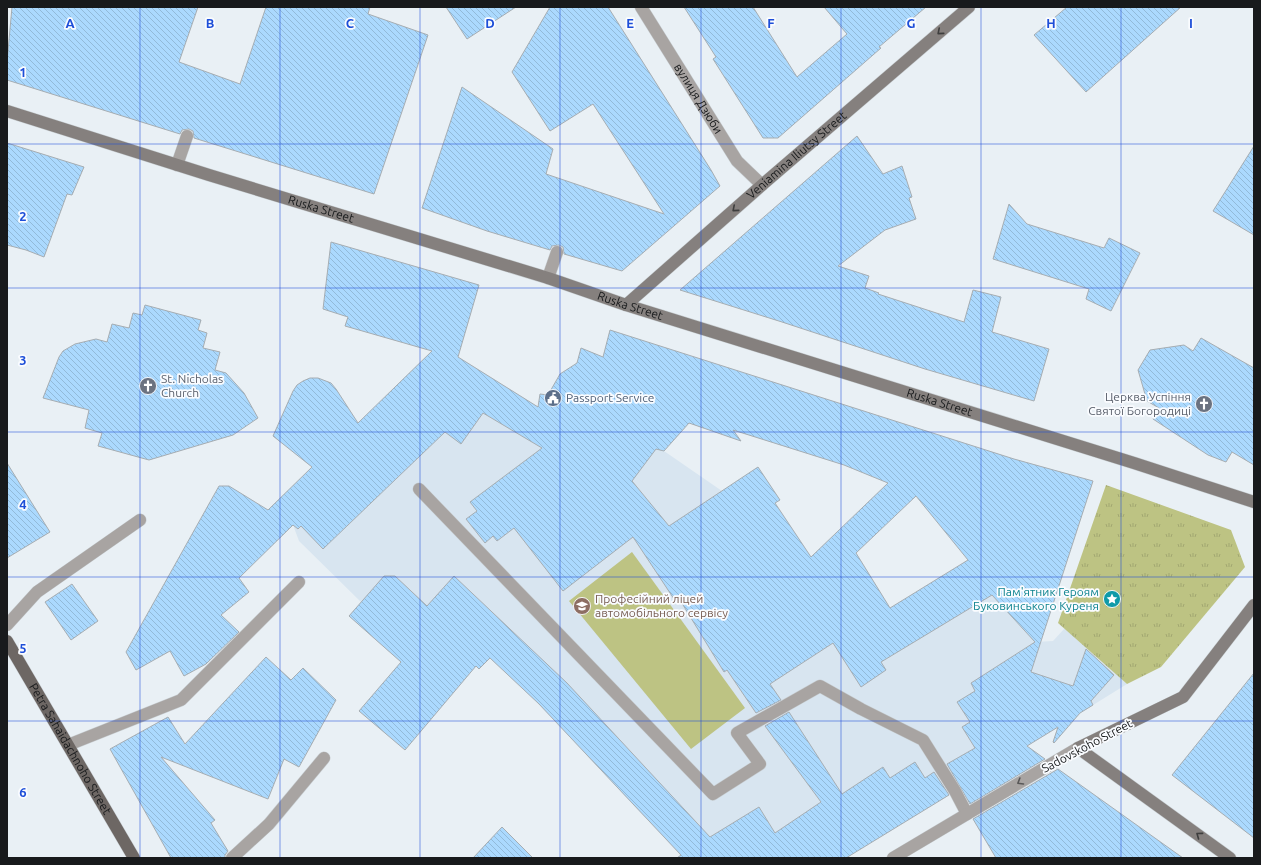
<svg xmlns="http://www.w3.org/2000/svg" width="1261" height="865" viewBox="0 0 1261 865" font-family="Ubuntu,sans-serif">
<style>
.built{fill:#d8e5f0}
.grass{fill:url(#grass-tufts)}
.garden{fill:#bdc383}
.building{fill:url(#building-back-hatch);stroke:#a6adb2;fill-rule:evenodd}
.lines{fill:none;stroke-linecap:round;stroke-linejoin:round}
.lane-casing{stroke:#c8ced2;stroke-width:13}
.street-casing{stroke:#c8ced2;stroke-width:13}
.secondary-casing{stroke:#c8ced2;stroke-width:13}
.primary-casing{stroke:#c8ced2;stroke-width:13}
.lane{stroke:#a8a4a2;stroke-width:12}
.street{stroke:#a8a4a2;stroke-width:12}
.secondary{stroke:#85807e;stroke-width:12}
.primary{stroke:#6d6764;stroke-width:12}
.oneway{stroke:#3e3e3e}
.oneway2{stroke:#595858}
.grid{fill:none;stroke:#1d4ed8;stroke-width:1;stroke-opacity:0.55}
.labels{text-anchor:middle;stroke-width:3.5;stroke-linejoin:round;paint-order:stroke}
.street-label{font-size:12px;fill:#181a1c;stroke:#fafcff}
.worship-label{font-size:12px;fill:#5b616d;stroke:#fafcff;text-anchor:start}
.service-label{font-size:12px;fill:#4e5e75;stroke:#fafcff;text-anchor:start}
.culture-label{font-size:12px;fill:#0d838f;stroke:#fafcff;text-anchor:end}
.education-label{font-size:12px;fill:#785e54;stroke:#fafcff;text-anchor:start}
.grid-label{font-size:13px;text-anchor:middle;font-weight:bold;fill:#1d4ed8;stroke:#fafcff;stroke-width:3.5;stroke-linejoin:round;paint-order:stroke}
</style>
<defs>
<pattern id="grass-tufts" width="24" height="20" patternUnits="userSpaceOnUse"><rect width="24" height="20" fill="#bdc383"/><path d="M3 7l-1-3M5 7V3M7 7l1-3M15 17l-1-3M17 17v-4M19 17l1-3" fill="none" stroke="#a2a771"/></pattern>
<pattern id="building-back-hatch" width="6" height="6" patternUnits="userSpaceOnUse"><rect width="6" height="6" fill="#abd9fe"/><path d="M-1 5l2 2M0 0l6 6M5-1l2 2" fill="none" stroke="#92bad9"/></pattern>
</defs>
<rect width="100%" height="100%" fill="#e9f0f5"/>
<path class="built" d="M458,357L538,407L523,432L609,396L664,451L722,491L758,467L780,500L775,504L791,527L840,639L985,587L1035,642L1053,641L1065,628L1127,684L846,858H683L533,698L490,658L479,669L464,655L397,644L389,652L349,616L361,602L299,541L293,525L298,529L450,384Z"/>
<path class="grass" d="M1106,485L1231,530L1245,567L1161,667L1127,684L1058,623Z"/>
<path class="garden" d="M632,552L745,708L691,749L569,601Z"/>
<g class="building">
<path d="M12,7H198L179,62L240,84L266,7H370L368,14L428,35L374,194L194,138L193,131L189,129L182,130L180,134L7,80V62Z"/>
<path d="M446,7H516L467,39Z"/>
<path d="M550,7H608L711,170L720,186L622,271L564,254L563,247L559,245L552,246L550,250L487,231L422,208L462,87L553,149L546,174L664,214L593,104L550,131L512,72Z"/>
<path d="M684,7H753L797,77L847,34L824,7H926L879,47L881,48L778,138H763L713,59L716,57Z"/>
<path d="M1067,7H1181L1086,92L1034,35Z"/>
<path d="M857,136L883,174L902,166L912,197L909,198L916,219L885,230L838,266L869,276L865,288L879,293L878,294L964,322L973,290L1001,297L992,332L1049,349L1034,401L925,369L782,322L680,290Z"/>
<path d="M7,143L84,167L72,195L67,194L44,257L26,250L7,245Z"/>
<path d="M1254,146V235L1213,211Z"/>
<path d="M1009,204L1027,224L1104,248L1109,238L1140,253L1111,311L1086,299L1089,289L993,259Z"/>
<path d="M331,242L479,285L458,357L538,407L540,394L548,395L560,374L577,363L581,348L603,357L610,330L1014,459L1093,481L1031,672L1073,686L1086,649L1114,675L1091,701L1093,705L1080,713L1054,743L1053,742L1058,727L1027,746L1045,759L970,804L947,764L975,748L962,727L970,722L957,702L975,691L971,683L1035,642L992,595L881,662L886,670L861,687L833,643L770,684L781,700L756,713L727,670L724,672L680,600L676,602L633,537L563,591L514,528L497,541L493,536L485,543L466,519L477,511L470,502L542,448L483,413L461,444L445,432L323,549L301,526L298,529L293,525L239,578L249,592L221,615L239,632L206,664L184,676L170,651L136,670L126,652L219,486H229L268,510L312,467L273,436L293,391L297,385L303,381L310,378H318L331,383L336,389L358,423L432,351L345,326L348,317L323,309ZM689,423L741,441L733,430L844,465L888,483L811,557L775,503L780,500L758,467L669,526L632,481L656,449L664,451ZM916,496L968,560L890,608L856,553Z"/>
<path d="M145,305L201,320L198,330L207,333L203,348L220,352L215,370L226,373L244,393L258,418L233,435L149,460L98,446L102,433L85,428L89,410L43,398L59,357L63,351L75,344L96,339L107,342L112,324L129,328L133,313L142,315Z"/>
<path d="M1201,338L1254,368V465L1232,452L1226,462L1208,455L1153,419L1159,408L1147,401L1138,370L1150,350L1184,345L1193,351Z"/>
<path d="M7,463L50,532L7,558Z"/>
<path d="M384,576H395L427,606L454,576L567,683L710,837L759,807L775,833L821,802L765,726L789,712L842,794L883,767L890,778L915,762L925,778L934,772L949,795L846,858H677L681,855L539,704L490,658L479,669L476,666L405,750L359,711L401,662L349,616Z"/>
<path d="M72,584L98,621L71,640L45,602Z"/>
<path d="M266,657L291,680L303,668L336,700L299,767L284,759L268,799L161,757L215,820L211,823L228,851L225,855V858H171L110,749L168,717L185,744Z"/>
<path d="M1254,673V838L1172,775Z"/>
<path d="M1058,769L1183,858H996L973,819Z"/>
<path d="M502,827L533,858H473Z"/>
</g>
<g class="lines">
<g class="lane-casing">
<g id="lane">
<path d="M177,165L187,136"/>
<path d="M548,278L557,252"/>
<path d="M419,489L713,794L760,764L737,733L820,686L861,709L923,740L955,791L967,814"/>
<path d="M7,625L37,592L140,520"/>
<path d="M68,745L181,700L299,582"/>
<path d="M232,858L269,824L324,758"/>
</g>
</g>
<g class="street-casing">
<g id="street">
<path id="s1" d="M641,7L737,161L762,185"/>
<path d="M893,858L1078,748"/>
</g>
</g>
<g class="secondary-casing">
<g id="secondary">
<path id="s2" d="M7,111L209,175L548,278L626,305L1134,463L1254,502"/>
<path id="s3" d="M626,305L762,185L969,7"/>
<path d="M1230,858L1078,748L1183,697L1254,605"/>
</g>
</g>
<g class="primary-casing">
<g id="primary">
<path id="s4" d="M7,641L134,858"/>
</g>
</g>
<use href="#lane" class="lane"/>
<use href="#street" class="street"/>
<use href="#secondary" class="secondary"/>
<use href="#primary" class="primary"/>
</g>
<defs><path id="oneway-chevron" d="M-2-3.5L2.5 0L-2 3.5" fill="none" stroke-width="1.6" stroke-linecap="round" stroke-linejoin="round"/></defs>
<g class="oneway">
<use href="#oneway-chevron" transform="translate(940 32) rotate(139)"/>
<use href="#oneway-chevron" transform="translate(735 209) rotate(139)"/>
<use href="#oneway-chevron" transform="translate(1199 835) rotate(-144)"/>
</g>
<use class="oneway2" href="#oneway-chevron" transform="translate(1020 782) rotate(149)"/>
<path class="grid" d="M140,7V858M280,7V858M420,7V858M560,7V858M701,7V858M841,7V858M981,7V858M1121,7V858M7,144H1254M7,288H1254M7,432H1254M7,577H1254M7,721H1254"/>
<defs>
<g id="church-disc" transform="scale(0.9)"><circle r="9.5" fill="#6b7280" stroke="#fafcff"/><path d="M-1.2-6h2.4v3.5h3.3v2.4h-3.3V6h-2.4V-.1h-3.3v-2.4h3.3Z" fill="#fff"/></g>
<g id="civic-disc" transform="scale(0.9)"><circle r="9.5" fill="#5c6f8a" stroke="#fafcff"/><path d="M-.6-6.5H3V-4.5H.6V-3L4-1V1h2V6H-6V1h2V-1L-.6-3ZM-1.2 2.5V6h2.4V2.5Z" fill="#fff"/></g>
<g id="sight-disc" transform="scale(0.9)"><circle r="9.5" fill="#0f9aa8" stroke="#fafcff"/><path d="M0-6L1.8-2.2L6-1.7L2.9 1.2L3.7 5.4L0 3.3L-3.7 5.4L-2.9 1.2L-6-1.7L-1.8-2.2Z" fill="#fff"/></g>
<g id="school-disc" transform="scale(0.9)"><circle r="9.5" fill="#8d6e63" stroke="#fafcff"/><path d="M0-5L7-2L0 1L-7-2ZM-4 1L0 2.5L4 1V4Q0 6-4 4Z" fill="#fff"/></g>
</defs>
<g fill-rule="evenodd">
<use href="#church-disc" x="148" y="386"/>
<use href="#civic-disc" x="553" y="398"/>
<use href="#church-disc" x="1204" y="404"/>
<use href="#sight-disc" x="1112" y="599"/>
<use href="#school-disc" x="582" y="606"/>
</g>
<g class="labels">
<g class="street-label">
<text dy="4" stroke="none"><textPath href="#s1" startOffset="108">вулиця Дзюби</textPath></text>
<text dy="4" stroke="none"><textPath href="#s3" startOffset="227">Veniamina Iliutsy Street</textPath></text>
<text dy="4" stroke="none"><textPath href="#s2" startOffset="329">Ruska Street</textPath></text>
<text dy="4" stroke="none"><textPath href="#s2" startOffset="653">Ruska Street</textPath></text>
<text dy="4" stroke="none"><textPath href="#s2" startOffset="977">Ruska Street</textPath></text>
<text transform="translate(1087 746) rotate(-28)" y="4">Sadovskoho Street</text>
<text dy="4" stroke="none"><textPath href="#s4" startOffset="125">Petra Sahaidachnoho Street</textPath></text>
</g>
<g class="worship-label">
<text x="161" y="383">St. Nicholas<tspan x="161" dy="14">Church</tspan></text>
<text x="1191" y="401" text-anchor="end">Церква Успіння<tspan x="1191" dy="14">Святої Богородиці</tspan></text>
</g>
<g class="service-label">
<text x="566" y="402">Passport Service</text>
</g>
<g class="culture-label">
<text x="1099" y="596">Пам'ятник Героям<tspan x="1099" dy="14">Буковинського Куреня</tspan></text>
</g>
<g class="education-label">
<text x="595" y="603">Професійний ліцей<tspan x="595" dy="14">автомобільного сервісу</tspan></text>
</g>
</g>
<g class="grid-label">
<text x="70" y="28">A</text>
<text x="210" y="28">B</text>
<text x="350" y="28">C</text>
<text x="490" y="28">D</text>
<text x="630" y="28">E</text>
<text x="771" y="28">F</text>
<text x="911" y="28">G</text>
<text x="1051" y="28">H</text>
<text x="1191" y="28">I</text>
<text x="23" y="77">1</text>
<text x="23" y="221">2</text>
<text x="23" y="365">3</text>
<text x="23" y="509">4</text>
<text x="23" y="653">5</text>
<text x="23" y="797">6</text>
</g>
<rect width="1261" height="865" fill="none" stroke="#181a1c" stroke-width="16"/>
</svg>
